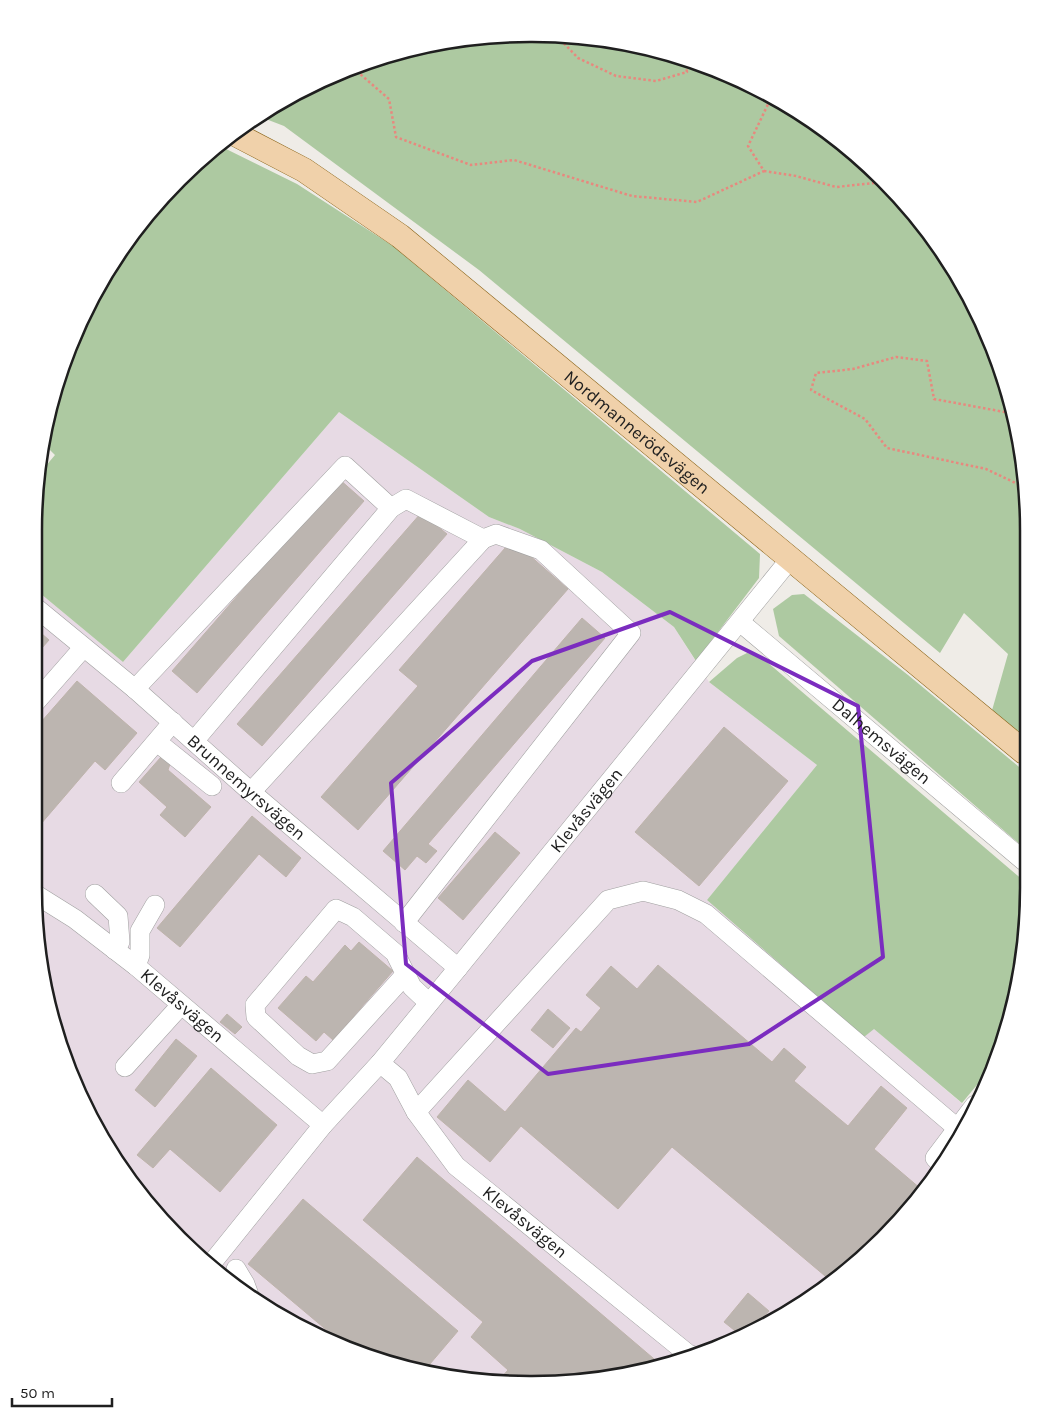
<svg xmlns="http://www.w3.org/2000/svg" width="1062" height="1418" viewBox="0 0 1062 1418" font-family="Karla,sans-serif">
<style>
.industrial{fill:#e7dae4}
.forest{fill:#adc9a1}
.building{fill:#bcb5b0;stroke:#beb3ab}
.lines{fill:none;stroke-linecap:round;stroke-linejoin:round}
.minor-casing{stroke:#a0a0a0;stroke-width:20}
.major-casing{stroke:#876013;stroke-width:25}
.path{stroke:#e8887e;stroke-width:2.5;stroke-dasharray:2.5 2.5;stroke-linecap:butt}
.minor{stroke:#fff;stroke-width:19}
.major{stroke:#f0d1aa;stroke-width:24}
.marked{fill:none;stroke:#7b2cbf;stroke-width:4;stroke-linejoin:round}
.labels{text-anchor:middle;stroke-width:4;stroke-linejoin:round;paint-order:stroke}
.street-label{font-size:18px;fill:#1f1f1f;stroke:#fff}
.rim{fill:none;stroke:#1f1f1f;stroke-width:2.5}
</style>
<rect width="100%" height="100%" fill="#efece7"/>
<path class="industrial" d="M339,412L489,517L520,529L602,572L674,627L709,682L817,765L707,900L864,1037L873,1028L972,1112L961,1136L883,1238L808,1300L691,1358L563,1383L434,1375L311,1333L255,1300L180,1239L101,1136L51,1016L34,887L35,589L123,662Z"/>
<g class="forest">
<path d="M531,34L628,43L721,71L807,117L882,179L944,255L991,341L1024,466V741L991,714L1008,654L964,613L940,653L479,270L284,126L258,116L340,72L434,43Z"/>
<path d="M220,146L297,184L393,246L760,554L759,578L696,661L674,627L602,572L520,529L489,517L339,412L123,662L35,589V499L39,474L55,455L44,444L51,402L85,311L118,255L180,179Z"/>
<path d="M804,594L908,675L1024,771V848L779,636L773,609L792,595Z"/>
<path d="M747,653L760,656L1024,881V952L1002,1047L995,1063L962,1103L874,1029L864,1037L707,900L817,765L709,682L737,658Z"/>
</g>
<g class="building">
<path d="M339,479L364,501L197,693L172,671Z"/>
<path d="M421,513L447,534L262,746L237,724Z"/>
<path d="M512,540L568,589L358,830L321,797L418,686L399,670Z"/>
<path d="M582,618L605,638L428,844L437,851L426,863L417,856L405,870L383,851Z"/>
<path d="M34,627L49,640L34,657Z"/>
<path d="M77,681L137,733L105,770L95,761L34,832V730Z"/>
<path d="M724,727L788,781L699,886L635,832Z"/>
<path d="M161,757L170,764L168,770L211,807L185,837L160,815L167,807L139,782Z"/>
<path d="M252,816L301,858L286,877L259,854L180,947L157,928Z"/>
<path d="M495,832L520,853L463,920L438,898Z"/>
<path d="M359,942L393,971L333,1040L324,1032L316,1041L278,1008L306,976L313,982L345,945L351,951Z"/>
<path d="M658,965L772,1062L784,1048L806,1067L794,1081L848,1126L881,1086L907,1108L874,1149L921,1189L883,1238L831,1281L672,1147L618,1209L521,1126L490,1162L437,1117L468,1080L505,1112L576,1028L581,1032L601,1008L586,995L611,966L637,989Z"/>
<path d="M548,1009L570,1028L553,1048L531,1030Z"/>
<path d="M227,1014L242,1027L235,1034L220,1022Z"/>
<path d="M176,1039L197,1056L155,1107L135,1090Z"/>
<path d="M211,1068L277,1125L220,1192L170,1149L153,1168L137,1155Z"/>
<path d="M417,1157L660,1364L563,1383L500,1379L508,1370L471,1337L483,1322L363,1220Z"/>
<path d="M303,1199L458,1331L424,1371L342,1343L248,1264Z"/>
<path d="M748,1293L769,1311L756,1326L739,1334L724,1322Z"/>
</g>
<g class="lines">
<g class="minor-casing">
<g id="minor">
<path id="s1" d="M35,607L135,689L251,792L458,968"/>
<path id="s2" d="M740,622L1024,861"/>
<path d="M135,689L345,466L391,508L194,741"/>
<path d="M34,704L83,648"/>
<path d="M157,742L212,786"/>
<path d="M121,783L173,722"/>
<path d="M251,792L483,539L406,499L391,508"/>
<path id="s3" d="M35,894L75,919L136,966L323,1125"/>
<path d="M95,894L118,916L120,942L115,950"/>
<path d="M404,923L631,633L541,550L496,534L483,539"/>
<path d="M136,966L140,955V931L155,905"/>
<path d="M405,975L327,1061L312,1064L298,1056L256,1017L255,1005L336,909L353,917L395,953L412,987L429,1003"/>
<path id="s4" d="M380,1063L398,1078L416,1112L456,1166L688,1354L694,1356"/>
<path d="M125,1067L181,1005"/>
<path d="M416,1112L608,900L643,891L678,900L706,914L957,1128"/>
<path d="M940,1163L935,1158L975,1105"/>
<path id="s5" d="M211,1264L323,1125L380,1063L458,968L791,558"/>
<path d="M236,1269L245,1284L249,1295"/>
</g>
</g>
<g class="major-casing">
<g id="major">
<path id="s6" d="M235,134L304,170L400,236L1024,752"/>
</g>
</g>
<g class="path">
<path d="M557,36L578,58L616,76L656,81L687,72L685,61"/>
<path d="M353,68L389,99L396,137L471,165L514,160L632,196L697,202L764,171L748,146L771,98"/>
<path d="M764,171L796,176L836,187L885,182"/>
<path d="M1010,413L934,399L927,361L896,357L853,369L816,373L811,390L865,419L887,448L986,469L1024,487"/>
</g>
<use href="#minor" class="minor"/>
<use href="#major" class="major"/>
</g>
<path class="marked" d="M670,612L858,706L883,957L749,1044L548,1074L406,964L391,783L532,661Z"/>
<g class="labels">
<g class="street-label">
<text dy="6" stroke="none"><textPath href="#s6" startOffset="502">Nordmannerödsvägen</textPath></text>
<text dy="6" stroke="none"><textPath href="#s2" startOffset="185">Dalhemsvägen</textPath></text>
<text dy="6" stroke="none"><textPath href="#s1" startOffset="278">Brunnemyrsvägen</textPath></text>
<text dy="6" stroke="none"><textPath href="#s5" startOffset="589">Klevåsvägen</textPath></text>
<text dy="6" stroke="none"><textPath href="#s3" startOffset="185">Klevåsvägen</textPath></text>
<text dy="6" stroke="none"><textPath href="#s4" startOffset="218">Klevåsvägen</textPath></text>
</g>
</g>
<path d="M0 0H1062V1418H0ZM530 42H532A488 488 0 0 1 1020 530V888A488 488 0 0 1 532 1376H530A488 488 0 0 1 42 888V530A488 488 0 0 1 530 42Z" fill="#fff" fill-rule="evenodd"/>
<path class="rim" d="M530 42H532A488 488 0 0 1 1020 530V888A488 488 0 0 1 532 1376H530A488 488 0 0 1 42 888V530A488 488 0 0 1 530 42Z"/>
<path d="M12 1398v8h100v-8" fill="none" stroke="#1f1f1f" stroke-width="2.5"/>
<text x="20" y="1398" font-size="15" fill="#1f1f1f" stroke="#ffffff" stroke-width="4" paint-order="stroke">50 m</text>
</svg>
